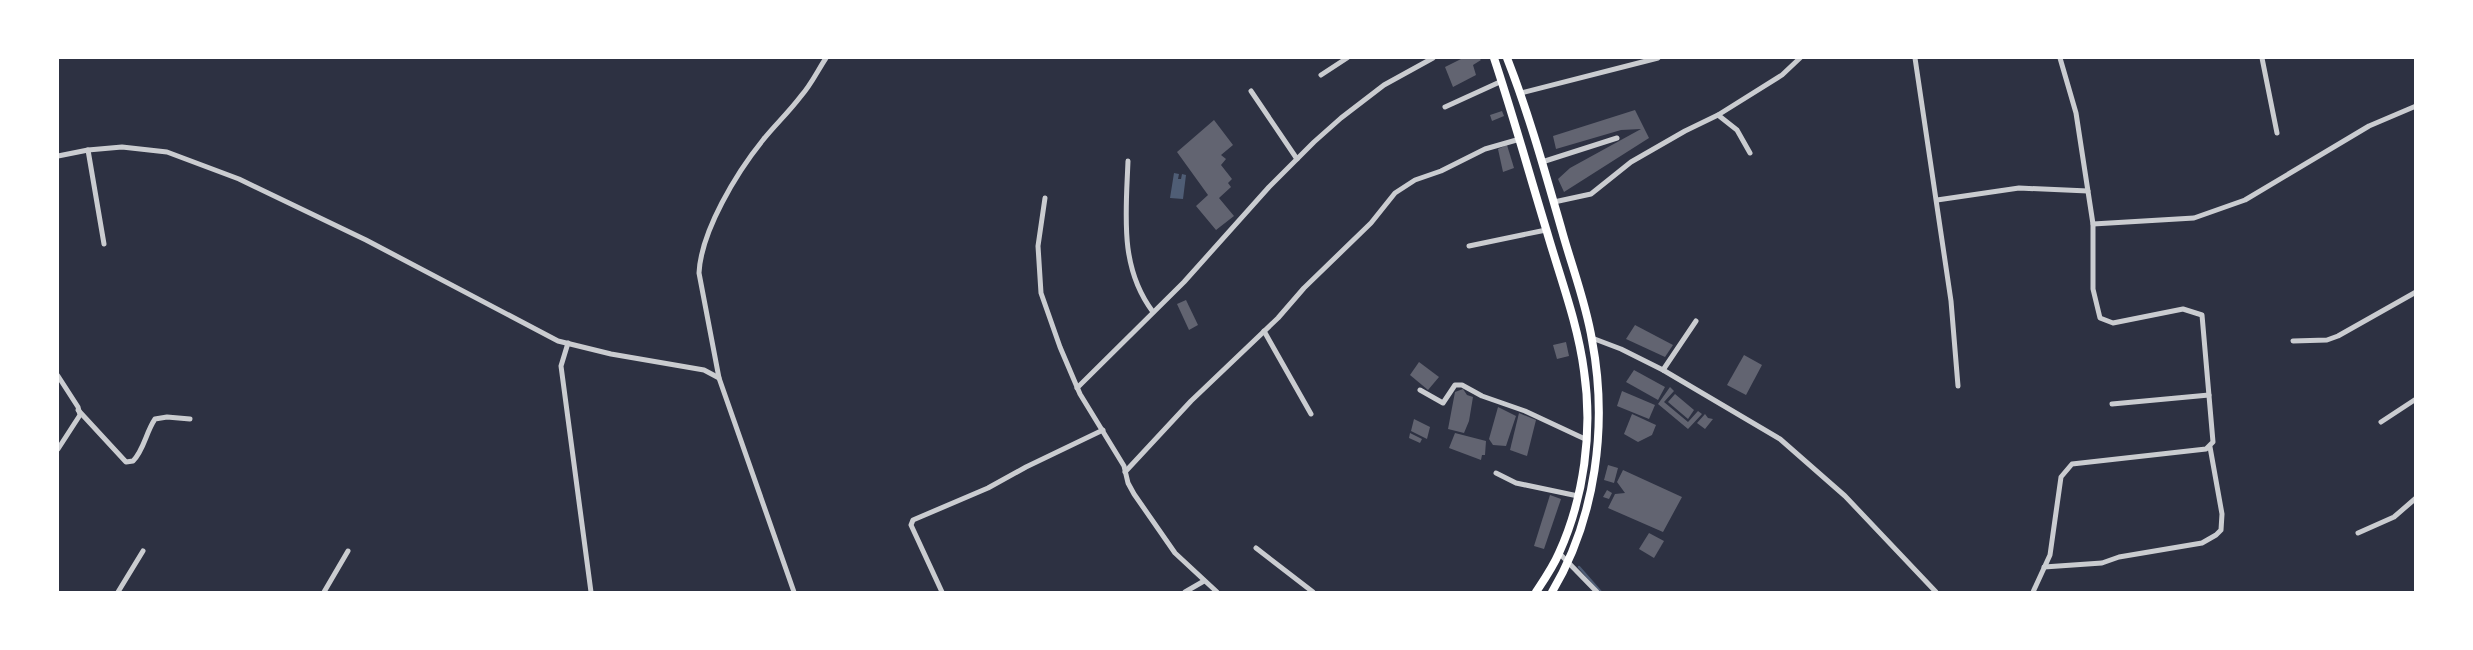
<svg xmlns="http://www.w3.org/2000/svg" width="2473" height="650" viewBox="0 0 2473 650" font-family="'Work Sans',sans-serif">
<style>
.water{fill:#4f5d75}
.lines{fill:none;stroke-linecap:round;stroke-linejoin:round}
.stream{stroke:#4f5d75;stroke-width:2.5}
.building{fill:#626471}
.minor{stroke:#caccd0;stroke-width:5}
.secondary{stroke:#fff;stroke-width:8}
</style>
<rect width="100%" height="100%" fill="#2d3142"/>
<path class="water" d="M1174,173L1179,174L1178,179H1181L1182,174L1186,175L1183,199L1170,198Z"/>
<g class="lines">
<path class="stream" d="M1579,567L1601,592"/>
</g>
<g class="building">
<path d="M1463,58H1479L1481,60L1473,65L1476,75L1453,87L1445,67Z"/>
<path d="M1635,110L1649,138L1564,192L1558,179L1570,168L1641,129L1621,130L1556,149L1553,136Z"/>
<path d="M1502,111L1504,116L1492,121L1490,115Z"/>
<path d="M1214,120L1233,145L1221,155L1226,159L1221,165L1232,179L1228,183L1231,187L1219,198L1234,216L1216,230L1196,206L1208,195L1177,152Z"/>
<path d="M1507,145L1514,168L1503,172L1498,149Z"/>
<path d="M1186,300L1198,325L1189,330L1177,304Z"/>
<path d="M1635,325L1673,345L1665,357L1626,339Z"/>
<path d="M1566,342L1569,356L1557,359L1553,345Z"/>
<path d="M1744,355L1762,365L1746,395L1727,385Z"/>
<path d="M1419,362L1439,377L1428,390L1410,375Z"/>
<path d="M1634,370L1665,387L1658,400L1626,382Z"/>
<path d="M1670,387L1674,391L1664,402L1688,422L1698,411L1702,414L1688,429L1658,404Z"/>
<path d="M1463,389L1467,395L1473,397L1469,421L1464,433L1448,429L1455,392Z"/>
<path d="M1622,391L1655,405L1649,419L1617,406Z"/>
<path d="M1675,394L1694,410L1688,419L1668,402Z"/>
<path d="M1498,407L1516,416L1506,446L1493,445L1489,439Z"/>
<path d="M1519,413L1536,420L1527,456L1510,450Z"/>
<path d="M1632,414L1656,425L1652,435L1638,442L1624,434Z"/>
<path d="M1705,414L1708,418L1713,419L1705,429L1697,423Z"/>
<path d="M1414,419L1430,427L1427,439L1411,431Z"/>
<path d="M1410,433L1422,439L1420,443L1409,438Z"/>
<path d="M1455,433L1486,441L1485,455H1482L1481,460L1449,448Z"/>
<path d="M1608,465L1618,468L1614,483L1604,480Z"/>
<path d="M1623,470L1682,497L1663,532L1608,508L1615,494L1625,493L1617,482Z"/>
<path d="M1607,490L1612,493L1609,499L1603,497Z"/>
<path d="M1550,495L1561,499L1544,549L1534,546Z"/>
<path d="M1649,533L1664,541L1654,558L1639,549Z"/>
</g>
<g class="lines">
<g class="minor">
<path d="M1915,58L1951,301L1958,386"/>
<path d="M2262,58L2277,133"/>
<path d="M1321,75L1347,58"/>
<path d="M1251,91L1297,159"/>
<path d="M1521,93L1658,58"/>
<path d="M1445,107L1502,81"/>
<path d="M1718,115L1782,75L1800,58"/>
<path d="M88,150L104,244"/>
<path d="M58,156L88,150L122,147L167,152L239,179L366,240L558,341L611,354L704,370L719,378"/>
<path d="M1128,161C1126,214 1119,267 1153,312"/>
<path d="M1542,162L1617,138"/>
<path d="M1045,198L1038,246L1041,293L1060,347L1080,394L1124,466L1128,483L1134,494L1175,553L1217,592"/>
<path d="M1937,200L2019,188L2088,191"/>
<path d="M1554,202L1591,194L1631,162L1685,131L1718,115L1737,130L1750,153"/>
<path d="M2093,224L2194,218L2245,200L2369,126L2416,106"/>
<path d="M1469,246L1546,230"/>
<path d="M1264,331L1311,414"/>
<path d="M1592,338L1621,349L1663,370L1780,439L1845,496L1936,592"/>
<path d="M2293,341L2327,340L2338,336L2416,292"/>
<path d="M568,343L561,366L591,592"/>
<path d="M1663,370L1696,321"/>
<path d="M58,376L78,407L80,415L58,449"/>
<path d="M1077,388L1184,282L1269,187L1314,142L1341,118L1384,85L1433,58"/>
<path d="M1420,390L1443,403L1455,385H1462L1482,396L1525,411L1585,439"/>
<path d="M2112,404L2209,395"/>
<path d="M78,410L126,462L133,461C144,450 146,432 155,419L167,417L190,419"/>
<path d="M2381,422L2416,399"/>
<path d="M1125,472L1191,401L1278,318L1304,288L1371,223L1395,193L1415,180L1441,171L1485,149L1520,139"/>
<path d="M1496,473L1516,483L1578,496"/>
<path d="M2358,533L2394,517L2416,498"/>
<path d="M1256,548L1313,592"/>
<path d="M1559,553L1597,592"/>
<path d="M2044,567L2102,563L2119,557L2202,543L2216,535L2221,530L2222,514L2210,447"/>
<path d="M118,592L143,551"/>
<path d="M324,592L348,551"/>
<path d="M794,592L719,378L699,273C701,231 737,172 763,140C775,125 789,112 801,96C811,85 818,70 826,58"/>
<path d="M942,592L911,525L913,520L988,488L1026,467L1103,430"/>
<path d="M1185,592L1204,581"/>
<path d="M2033,592L2050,555L2061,477L2072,464L2206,449L2213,442L2202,315L2183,309L2113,323L2100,318L2093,289V224L2076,113L2060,58"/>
</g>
<g class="secondary">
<path d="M1494,58C1513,115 1529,173 1547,232C1560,277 1578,324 1584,371C1593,431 1584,498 1559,553C1553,567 1544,580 1536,592"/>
<path d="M1507,58C1529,114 1545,172 1562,231C1572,267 1586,303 1592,340C1608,425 1596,518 1552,592"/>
</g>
</g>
<rect width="2473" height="650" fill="none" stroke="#ffffff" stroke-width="118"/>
</svg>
